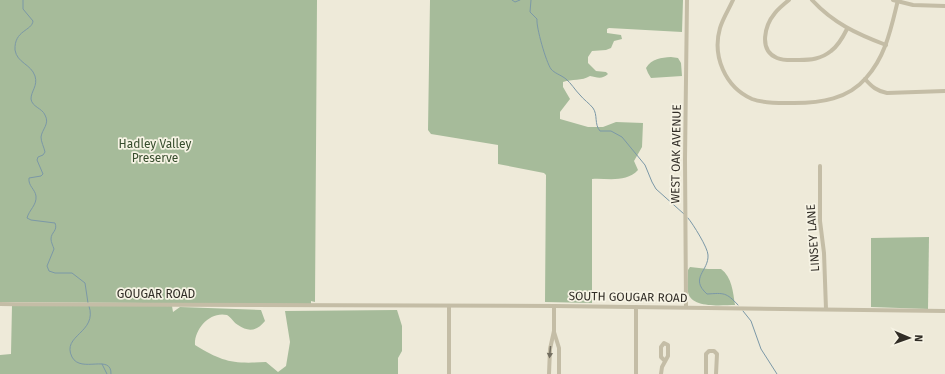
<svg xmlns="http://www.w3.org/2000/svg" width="945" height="374" viewBox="0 0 945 374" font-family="'Fira Sans',sans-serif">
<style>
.green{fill:#a6bb9a}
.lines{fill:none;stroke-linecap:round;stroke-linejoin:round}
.stream{stroke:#7b98a7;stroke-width:1}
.minor{stroke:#c4bda6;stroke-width:4}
.oneway{fill:#736e60}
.labels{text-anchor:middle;stroke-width:3.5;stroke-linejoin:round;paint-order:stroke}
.park-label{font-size:12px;fill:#374d2d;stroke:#f6f3e4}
.street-label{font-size:12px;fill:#312d26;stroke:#f6f3e4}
</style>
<rect width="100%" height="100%" fill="#eeead9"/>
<g class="green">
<path d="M0,0H317L315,302L311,301V304L0,302Z"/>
<path d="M430,0H683L682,32L609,28L607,29V33L621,35L622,39L614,41L611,48L606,50L592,51L588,57V63L596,71L606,72L608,74C602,80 596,77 590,76C582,81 572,79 563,82V87L570,99L560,112V119L588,127H603L616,122L643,123L642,147L634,161L638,170C626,183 608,178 592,179V303L545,302L546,175L544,173L498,164V145L431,134L428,130Z"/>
<path d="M671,57L678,58L681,63L682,76L651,78L648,73L646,68C652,58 661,58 671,57Z"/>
<path d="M929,237L928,309L871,307V238Z"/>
<path d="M690,267L708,269H721C732,277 733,292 735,305C722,305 691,309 688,292C687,285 688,277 688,270Z"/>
<path d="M12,305L172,306L173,312L180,307L261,310L265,321C258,330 249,333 238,325C234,323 231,317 227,315C210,311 194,329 195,345C223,362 232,364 266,362L278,372L286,366L290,342L285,311L397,310L402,326V351L398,358V374H0V355L11,354Z"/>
</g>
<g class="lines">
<g class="stream">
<path d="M23,0V9L33,21C32,31 14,30 15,50C17,63 31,64 35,76C38,86 31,91 31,99C32,107 42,108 45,115C50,124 42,129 41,137C41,142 44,147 45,152L43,155L38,157L37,160L43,174L41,176L29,178C28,186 35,189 36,196C37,205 29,210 27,218L31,220L55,223C58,231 51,232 51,239C51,242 53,246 54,249L47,266L49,271L55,273H72L85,283L88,303"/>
<path d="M512,0L515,2L520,0"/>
<path d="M531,0L530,12L537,19C536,27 546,62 551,69C554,73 561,75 566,79C571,83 575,90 580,95C584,100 589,103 593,108C598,115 594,124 600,131H611L622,137L645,165L652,182L656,189L684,214"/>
<path d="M688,218C693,224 708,248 708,255C709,271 689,278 707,294C724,293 726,292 738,305"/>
<path d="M89,306C98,333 61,335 72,357C81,374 112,353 111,374"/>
<path d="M743,311L751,321L761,349L777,374"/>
<path d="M102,364L107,374"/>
</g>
<g class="minor">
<path d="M733,0C729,9 723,18 720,28C712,56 725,87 752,99C765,104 781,103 794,103C821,103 848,99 866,78C886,56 891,28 898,0"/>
<path d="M789,0C784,4 779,8 775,13C765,25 758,50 777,58C784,61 792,60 799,60C811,60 821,59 831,51C838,46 843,37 847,29"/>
<path d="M812,0C833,23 857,34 886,45"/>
<path d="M893,0L913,5L945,6"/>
<path d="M865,79C872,87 877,91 887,93L945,91"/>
<path d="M820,166V221L824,253L826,309"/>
<path d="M0,304C185,306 370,305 556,306C685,307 815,309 945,311"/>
<path d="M686,307L685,159L687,0"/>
<path d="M554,332L559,348V374"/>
<path d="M449,374V306"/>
<path d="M549,374L550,349L554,331V306"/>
<path d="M636,374V307"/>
<path d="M661,374L662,367L668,356V345L664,343L661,347V357L665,361"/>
<path d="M706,374V354L709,351H714L717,354L716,374"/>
</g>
</g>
<defs><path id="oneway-solid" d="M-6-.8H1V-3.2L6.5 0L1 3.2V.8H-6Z"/></defs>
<use class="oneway" href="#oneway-solid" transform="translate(550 352) rotate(95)"/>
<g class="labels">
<g class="park-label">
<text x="155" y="148">Hadley Valley<tspan x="155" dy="14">Preserve</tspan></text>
</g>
<g class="street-label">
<text transform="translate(676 154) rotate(-89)" y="4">WEST OAK AVENUE</text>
<text transform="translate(813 238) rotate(-94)" y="4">LINSEY LANE</text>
<text x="156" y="298">GOUGAR ROAD</text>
<text transform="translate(628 297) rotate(1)" y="4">SOUTH GOUGAR ROAD</text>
</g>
</g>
<g transform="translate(909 338) rotate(92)" stroke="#f6f3e4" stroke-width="3" paint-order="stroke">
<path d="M0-3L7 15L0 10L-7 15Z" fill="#312d26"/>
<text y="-6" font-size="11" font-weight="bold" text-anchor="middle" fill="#312d26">N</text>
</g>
</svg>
